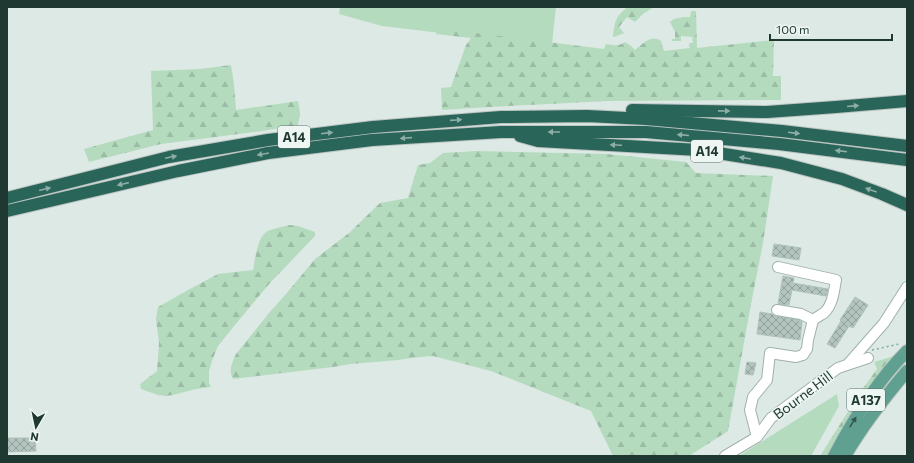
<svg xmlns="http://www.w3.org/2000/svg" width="914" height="463" viewBox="0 0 914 463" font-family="Commissioner,sans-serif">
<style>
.green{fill:#b5dbbf}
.forest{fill:url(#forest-firs)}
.building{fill:url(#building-cross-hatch);stroke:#afc3bb}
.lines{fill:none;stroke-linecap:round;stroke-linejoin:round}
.minor-casing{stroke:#a0b1ab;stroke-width:12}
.major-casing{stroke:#bcc4c2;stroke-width:14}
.highway-casing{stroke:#bcc4c2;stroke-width:14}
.path{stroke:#7dae9f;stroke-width:1.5;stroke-dasharray:2 3;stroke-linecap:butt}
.minor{stroke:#fff;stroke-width:10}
.major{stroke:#60a090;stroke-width:12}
.highway{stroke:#2a6559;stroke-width:12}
.oneway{fill:#8caea6}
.oneway2{fill:#32584e}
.labels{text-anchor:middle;stroke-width:3;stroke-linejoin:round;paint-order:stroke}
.shield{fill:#edf6f2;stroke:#5d726c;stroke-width:1}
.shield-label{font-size:13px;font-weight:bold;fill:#1f3932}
.street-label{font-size:14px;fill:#1f3932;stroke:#edf6f2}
</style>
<defs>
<pattern id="forest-firs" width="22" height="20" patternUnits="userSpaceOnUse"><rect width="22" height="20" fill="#b5dbbf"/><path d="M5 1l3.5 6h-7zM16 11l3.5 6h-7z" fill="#9bbda5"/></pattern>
<pattern id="building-cross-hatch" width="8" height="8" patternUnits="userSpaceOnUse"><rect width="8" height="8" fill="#b2c4bd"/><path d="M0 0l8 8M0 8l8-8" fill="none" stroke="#90a09a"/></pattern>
</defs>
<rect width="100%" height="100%" fill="#dde9e4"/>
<g class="green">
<path d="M340,7H556L552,44L491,39L382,26L339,14Z"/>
<path d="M837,394L839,406L811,456H739Z"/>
</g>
<g class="forest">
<path d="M628,7H654L643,14L635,22L627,17L619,27L624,33L617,36L613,37C615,22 615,16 628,7Z"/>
<path d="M691,11H696L697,48L774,40L773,76H781V100L609,101L490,107L442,110L441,88L451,87L466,45L471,38L436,34L437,28L604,49L606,44C614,45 618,47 625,42L631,46L635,50C643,44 651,34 661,41L664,51L690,48L689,43H693L692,37L681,36V41H672V39H675V32L670,22C675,17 684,17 690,17Z"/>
<path d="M231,65L234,84L236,110L298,101L300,113L298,125L262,131L161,144L89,162L84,149L153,130L151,71L200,69Z"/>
<path d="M476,151L607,154L686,162L696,173L773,176L763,243L751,304L728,431L689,456H613L591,411L491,371L433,356L420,357L398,360L351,364L333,367L233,379C228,370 232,363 236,354L269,313L286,294L315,259L349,233L380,203L408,198L418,165L430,163L443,153Z"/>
<path d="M289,225L298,226L315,232V236L270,283L239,320L218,346L212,361L209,371V383L211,387L196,389L173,395L166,396L158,395L141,389L140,384L157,371L159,343L156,319L158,307L188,290L218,274L253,270C255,260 257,240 265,233C269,229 283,227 289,225Z"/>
<path d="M894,356L830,456H820L861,391L877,369L874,362Z"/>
</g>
<g class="building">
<path d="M774,244L801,248L799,260L772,256Z"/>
<path d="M783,276L794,278L793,283L828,289L826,296L792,290L789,305L778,304Z"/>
<path d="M855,297L868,305L853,328L849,326L835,348L827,344L841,321L840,320Z"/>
<path d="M760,312L772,314L776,316L799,320L802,322L800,340L757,334Z"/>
<path d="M747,362L756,363L753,375L745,374Z"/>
<path d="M7,438H35L36,451L7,452Z"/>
</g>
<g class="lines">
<g class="minor-casing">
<g id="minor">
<path d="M777,310L801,314L813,320"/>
<path d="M848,364L884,323L907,287"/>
<path d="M757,437L750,410L753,397L767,380L770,353L796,357L803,355L807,349L808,340L813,320C817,317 821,315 824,313C833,305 834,290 836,280L778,267"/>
<path d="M725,456L757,437L771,418L838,368L868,358"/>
</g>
</g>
<g class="major-casing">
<g id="major">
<path d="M834,456C854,418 877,381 907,351"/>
<path d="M845,456C863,425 884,398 907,371"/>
</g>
</g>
<g class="highway-casing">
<g id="highway">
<path d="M632,110L767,112L836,107L907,101"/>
<path d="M520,136L538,141L699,150L781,163L842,179L882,194L907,205"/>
<path d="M7,198L169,157L268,140L373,127L501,117L587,116L646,119L782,131L907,146"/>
<path d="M7,211L178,171L268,153L372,140L501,132H646L779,144L907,160"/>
</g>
</g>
<path class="path" d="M872,350L899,344"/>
<use href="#minor" class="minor"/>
<use href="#major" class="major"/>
<use href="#highway" class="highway"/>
</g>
<defs><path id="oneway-solid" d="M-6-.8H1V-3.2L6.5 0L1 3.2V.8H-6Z"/></defs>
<g class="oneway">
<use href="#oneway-solid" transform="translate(853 106) rotate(-5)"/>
<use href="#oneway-solid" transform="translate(724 111) rotate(1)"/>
<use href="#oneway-solid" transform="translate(456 120) rotate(-4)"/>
<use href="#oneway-solid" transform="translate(554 132) rotate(-180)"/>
<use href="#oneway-solid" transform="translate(327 133) rotate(-7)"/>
<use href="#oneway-solid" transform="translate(794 133) rotate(7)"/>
<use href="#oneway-solid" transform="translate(683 135) rotate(-175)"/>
<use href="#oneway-solid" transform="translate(406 138) rotate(176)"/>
<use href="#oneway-solid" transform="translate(616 145) rotate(-177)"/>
<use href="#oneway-solid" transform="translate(841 151) rotate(-173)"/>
<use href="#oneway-solid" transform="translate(263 154) rotate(170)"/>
<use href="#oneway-solid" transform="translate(171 157) rotate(-12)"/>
<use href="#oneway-solid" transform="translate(745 158) rotate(-171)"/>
<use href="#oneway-solid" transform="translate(123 184) rotate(167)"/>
<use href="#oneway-solid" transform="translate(45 189) rotate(-14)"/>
<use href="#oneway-solid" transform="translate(871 190) rotate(-160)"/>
</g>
<use class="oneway2" href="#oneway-solid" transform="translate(853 422) rotate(-58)"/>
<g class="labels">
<g class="shield">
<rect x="278" y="126" width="32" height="22" rx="3"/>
<rect x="691" y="140" width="32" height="22" rx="3"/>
<rect x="847" y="389" width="38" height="22" rx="3"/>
</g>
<g class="shield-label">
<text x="294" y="142">A14</text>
<text x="707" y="156">A14</text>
<text x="866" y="405">A137</text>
</g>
<g class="street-label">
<text transform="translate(803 395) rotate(-37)" y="5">Bourne Hill</text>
</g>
</g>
<rect width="914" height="463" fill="none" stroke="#1f3932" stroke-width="16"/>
<g transform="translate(36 427) rotate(189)" stroke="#edf6f2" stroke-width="3" paint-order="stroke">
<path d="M0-3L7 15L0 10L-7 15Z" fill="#1f3932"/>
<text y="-6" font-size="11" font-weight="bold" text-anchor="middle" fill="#1f3932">N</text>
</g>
<path d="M770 34v6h122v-6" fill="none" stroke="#1f3932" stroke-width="2"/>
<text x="776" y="34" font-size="12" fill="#1f3932" stroke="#edf6f2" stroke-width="3" paint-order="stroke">100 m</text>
</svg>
